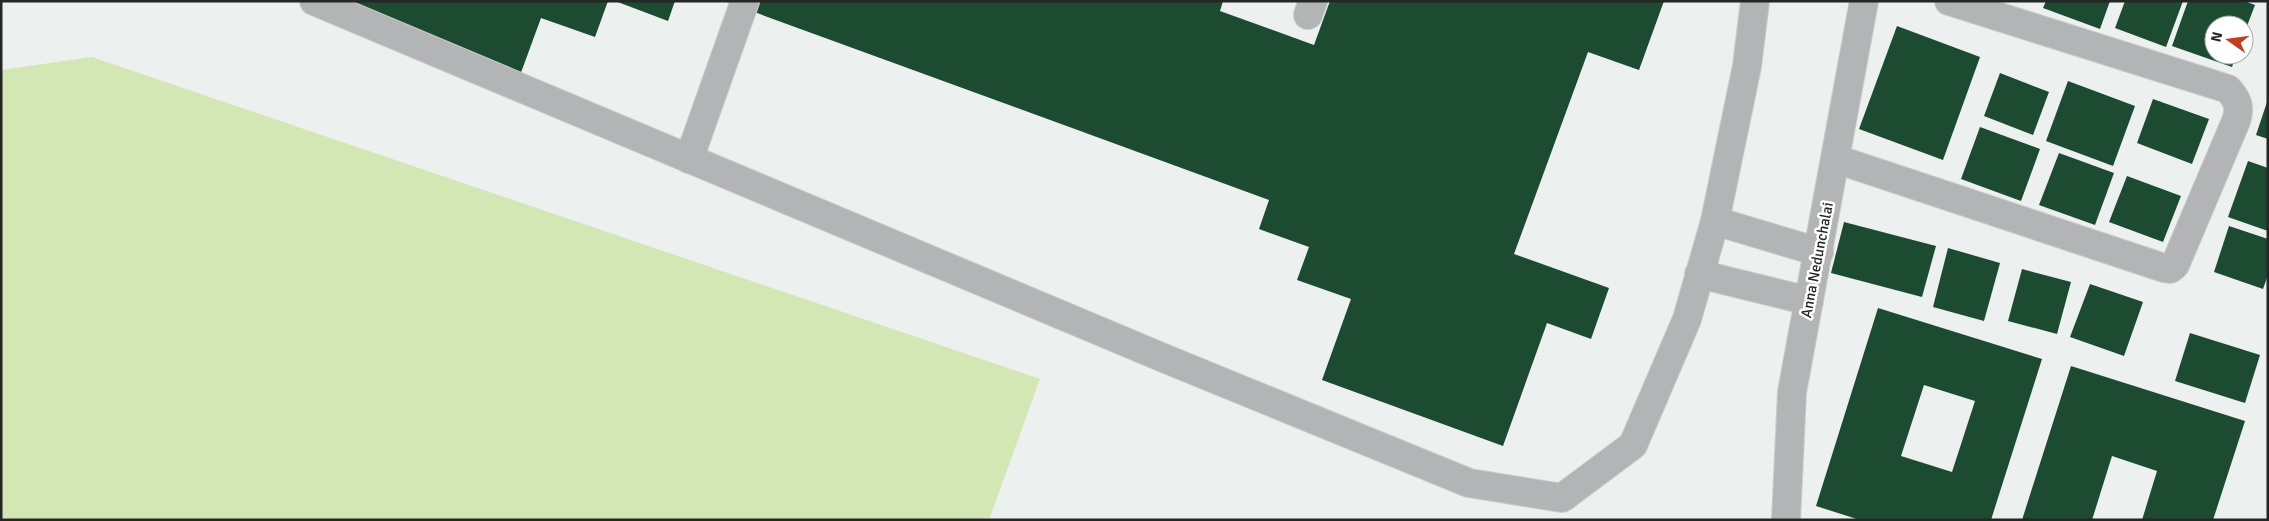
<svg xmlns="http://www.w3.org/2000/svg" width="2269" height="521" viewBox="0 0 2269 521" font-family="Signika,sans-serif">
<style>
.green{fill:#d3e7b5}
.building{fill:#1c4b31;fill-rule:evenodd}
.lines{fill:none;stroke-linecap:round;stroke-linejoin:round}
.minor-casing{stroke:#c8cccb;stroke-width:30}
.minor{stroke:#b3b4b5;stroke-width:28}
.labels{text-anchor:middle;stroke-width:5;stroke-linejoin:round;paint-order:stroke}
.street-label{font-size:15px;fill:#252727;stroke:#fff}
</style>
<rect width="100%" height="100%" fill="#ecf0ef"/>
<path class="green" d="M92,57L1040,379L989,520H1V70Z"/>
<g class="building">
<path d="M347,1H608L595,37L541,18L519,78Z"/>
<path d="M615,1H675L668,21Z"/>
<path d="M724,1H1223L1220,11L1314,45L1330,1H1664L1639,70L1588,52L1514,254L1609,288L1591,339L1547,323L1503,446L1322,380L1351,299L1297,280L1309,247L1259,229L1269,200Z"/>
<path d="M2046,1H2110L2100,29L2043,8Z"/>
<path d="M2125,1H2183L2166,47L2115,28Z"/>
<path d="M2188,1H2244L2255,5L2244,34V25H2214V55H2236L2232,67L2172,46Z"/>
<path d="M1897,26L1980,57L1943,160L1859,129Z"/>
<path d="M2000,73L2049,92L2033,135L1984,116Z"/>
<path d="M2068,81L2135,106L2113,166L2046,141Z"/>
<path d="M2153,99L2209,119L2192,164L2137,143Z"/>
<path d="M2267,102H2268V139L2256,135Z"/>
<path d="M1980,127L2040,149L2021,201L1961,179Z"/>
<path d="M2059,153L2114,173L2095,225L2039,205Z"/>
<path d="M2248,161L2268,168V231L2228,217Z"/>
<path d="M2127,176L2181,196L2163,242L2109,222Z"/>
<path d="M1844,222L1936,246L1922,297L1831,273Z"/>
<path d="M2229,226L2268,239V275L2263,289L2214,272Z"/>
<path d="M1948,248L2000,263L1984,321L1933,307Z"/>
<path d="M2022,269L2071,282L2057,334L2008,321Z"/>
<path d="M2090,284L2143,302L2124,356L2070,337Z"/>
<path d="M1878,308L2042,359L1991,520H1860L1816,506ZM1924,385L1975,401L1952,472L1901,456Z"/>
<path d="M2190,333L2260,355L2245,403L2175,381Z"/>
<path d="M2071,366L2245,421L2213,520H2142L2157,471L2112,456L2092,520H2022Z"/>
</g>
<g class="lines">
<g class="minor-casing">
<g id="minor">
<path d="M314,1L1166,359L1469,483L1562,498L1633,445L1687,319L1715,221L1747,66L1755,1"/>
<path d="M1308,15L1313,1"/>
<path d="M689,159L745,1"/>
<path d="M1836,159L2164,268L2170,269L2175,265L2236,121C2241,107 2237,99 2228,89L1949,1"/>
<path d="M1715,221L1819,252"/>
<path d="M1699,274L1809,301"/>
<path d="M1786,520L1792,392L1864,1"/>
</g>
</g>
<use href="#minor" class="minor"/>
</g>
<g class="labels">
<g class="street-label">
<text transform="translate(1817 260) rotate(-79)" y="5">Anna Nedunchalai</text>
</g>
</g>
<rect width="2269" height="521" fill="none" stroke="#252727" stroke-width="5"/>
<g transform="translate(2229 40) rotate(284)"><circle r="24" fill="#ffffff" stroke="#a8a9a9"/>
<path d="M0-4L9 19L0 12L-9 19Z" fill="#c63c20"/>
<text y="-8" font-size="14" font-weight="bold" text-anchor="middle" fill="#252727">N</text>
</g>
</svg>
